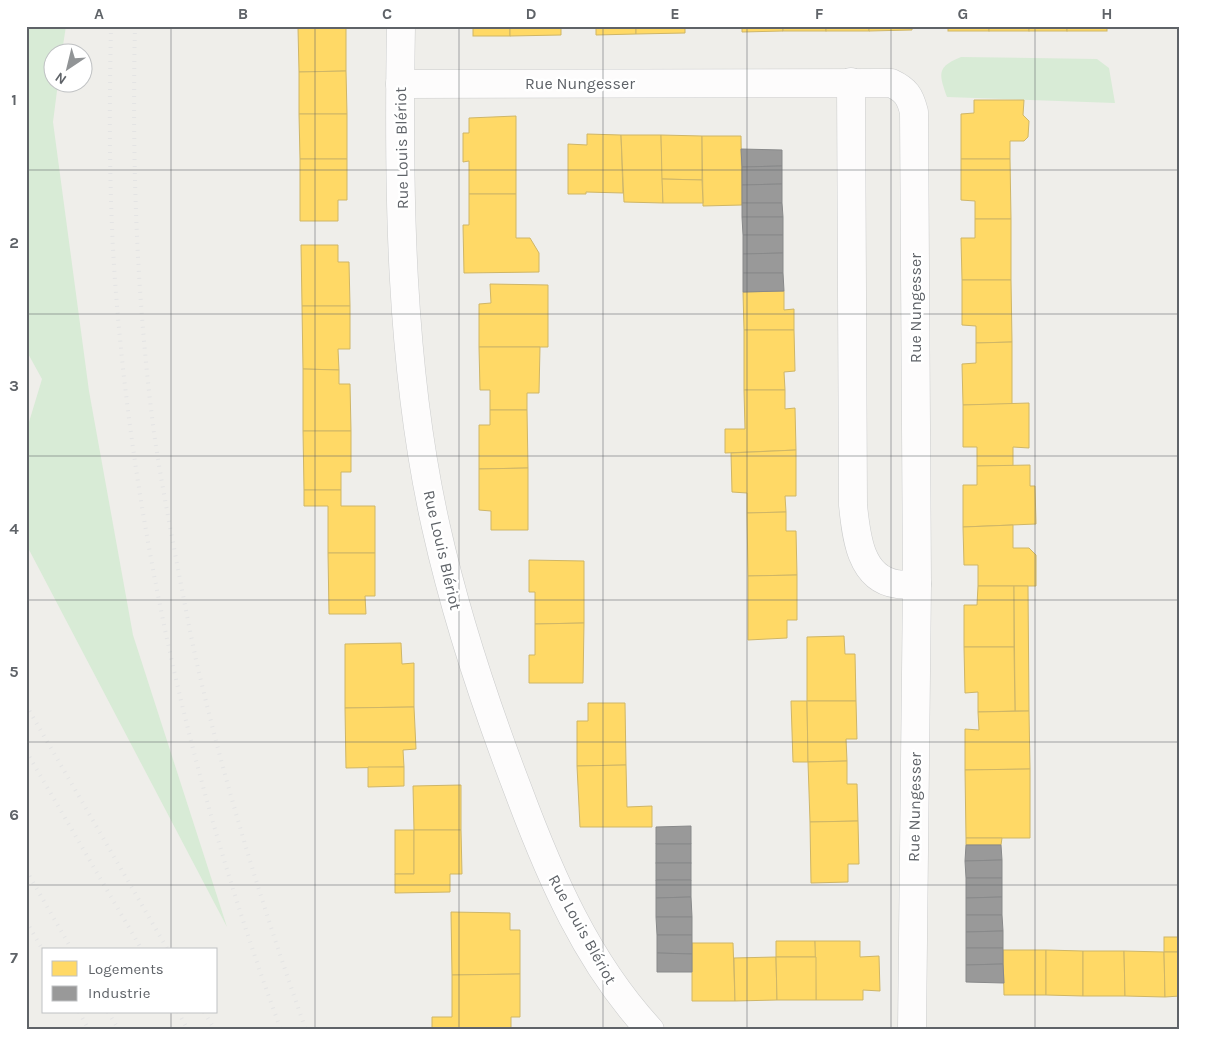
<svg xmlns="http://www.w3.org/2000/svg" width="1206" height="1056" viewBox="0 0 1206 1056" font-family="Karla,sans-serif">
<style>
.green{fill:#d8ebd6}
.homes{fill:#ffd966;stroke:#cfb667}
.industry{fill:#999;stroke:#88898a}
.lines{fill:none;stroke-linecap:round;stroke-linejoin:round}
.street-casing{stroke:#cbcccc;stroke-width:29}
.street{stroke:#fdfcfc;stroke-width:28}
.rail{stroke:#e4e4e4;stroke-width:4;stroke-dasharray:1 6;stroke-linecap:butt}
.grid{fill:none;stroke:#5f6368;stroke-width:1;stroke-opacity:0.55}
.labels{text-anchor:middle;stroke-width:5;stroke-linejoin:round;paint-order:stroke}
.street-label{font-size:16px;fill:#5f6368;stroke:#fff}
.neatline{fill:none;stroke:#5f6368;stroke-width:2}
.grid-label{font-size:16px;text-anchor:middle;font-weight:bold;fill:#5f6368}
</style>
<rect width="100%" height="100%" fill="#efeeea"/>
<g class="green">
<path d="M26,26H66L62,52H52V82L58,83L53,122L89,391L133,635L227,927L26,544V432L42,379L26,350Z"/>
<path d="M961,57L1097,59L1109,68L1115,103L947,97C939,74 936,67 961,57Z"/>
</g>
<g class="homes">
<rect x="298" y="26" width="48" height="2"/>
<rect x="473" y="26" width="37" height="10"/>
<path d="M510,26H561V35L510,36Z"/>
<path d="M596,26H636V34L596,35Z"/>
<path d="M636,26H685V33L636,34Z"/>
<path d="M742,26H783V31L742,32Z"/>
<rect x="783" y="26" width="43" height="5"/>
<rect x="826" y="26" width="43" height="5"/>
<path d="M869,26H912V30L869,31Z"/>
<rect x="948" y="26" width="41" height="5"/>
<rect x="989" y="26" width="40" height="5"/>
<rect x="1029" y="26" width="38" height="5"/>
<rect x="1067" y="26" width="40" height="5"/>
<path d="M298,28H346V71L299,72Z"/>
<path d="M346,71L347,114H299V72Z"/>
<path d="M974,100H1024L1023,115L1029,121L1028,137L1024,141H1010V159H961V114L974,113Z"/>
<path d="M299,114H347V159H300Z"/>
<path d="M516,116V194H469V161L463,162V133H469V118Z"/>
<path d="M587,134L621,135L623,193L586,192V194H568V144L587,145Z"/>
<path d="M621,135H661L663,203L624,202Z"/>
<path d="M661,135L702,136V180L662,179Z"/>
<path d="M702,136H741L742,205L703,206Z"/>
<path d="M300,159H347V200H338V221H300Z"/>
<path d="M961,159H1010L1011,219H975V201L961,200Z"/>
<path d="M662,179L702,180L703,203H663Z"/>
<path d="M469,194H516V238H530L539,253V272L464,273L463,225H469Z"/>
<path d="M975,219H1011V280H962L961,238H975Z"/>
<path d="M301,245H338V262H349L350,306H302Z"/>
<path d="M962,280H1011L1012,342L976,343V326L962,325Z"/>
<path d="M490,284L548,285V347H479V304L491,303Z"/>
<path d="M784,291V310L794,309V330H744L743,292Z"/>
<path d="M302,306H350V349H338L339,370L303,369Z"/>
<path d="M744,330H794L795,371L784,372L785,390H744Z"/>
<path d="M1012,342V404L963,405L962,364L976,363V343Z"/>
<path d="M479,347H540L539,393H527V410H490V390H480Z"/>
<path d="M303,369L339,370V384H350L351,431H303Z"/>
<path d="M744,390H785V409L795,408L796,450L725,453V429H745Z"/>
<path d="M1029,403V448L1013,447V466H977V447H963V405Z"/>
<path d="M490,410H527L528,468L479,469V425H490Z"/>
<path d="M303,431H351V472H341V490H304Z"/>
<path d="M796,450V496H785L786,512L747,513V493L732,492L731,453Z"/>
<path d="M1030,465V486H1035L1036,524L963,527V485H977V466Z"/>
<path d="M528,468V530H491V511L479,510V469Z"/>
<path d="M304,490H341V506H375V553H328V506H304Z"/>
<path d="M786,512V531H796L797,575L748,576L747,513Z"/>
<path d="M1013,525V548H1029L1036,555V586H978V565H964L963,527Z"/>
<path d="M328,553H375V596H365L366,614H329Z"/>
<path d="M529,560L584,561V623L535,624V592H529Z"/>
<path d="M797,575V620H787V638L748,640V576Z"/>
<path d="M978,586H1014V647H964V605H977Z"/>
<path d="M1014,586H1028L1029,711H1015Z"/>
<path d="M584,623L583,683H529V655H535V624Z"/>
<path d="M844,636L845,654H855L856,701H807V637Z"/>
<path d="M401,643L402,664L414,663V707L345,708V644Z"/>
<path d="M964,647H1014L1015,711L978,712V692L965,693Z"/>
<path d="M791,701H807L808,762H793Z"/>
<path d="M807,701H856L857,739H846L847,761L808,762Z"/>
<path d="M588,703H625L626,765L577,766V721H588Z"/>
<path d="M414,707L416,749L403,750L404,767L346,768L345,708Z"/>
<path d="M1029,711L1030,769L965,770V729L979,730L978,712Z"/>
<path d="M847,761V784H857L858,821L810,822L808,762Z"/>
<path d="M626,765L627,807L652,806V827H580L577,766Z"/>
<path d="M368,767H404V786L368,787Z"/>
<path d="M1030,769V838H966L965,770Z"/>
<path d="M461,785V830H414L413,786Z"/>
<path d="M858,821L859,864H848V882L811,883L810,822Z"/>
<rect x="395" y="830" width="19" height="44"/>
<path d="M414,830H461L462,874H450V892L395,893V874H414Z"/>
<path d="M966,838H1002L1001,845H966Z"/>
<path d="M451,912L510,913V930H520V974L452,975Z"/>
<rect x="1164" y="937" width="16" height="15"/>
<path d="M776,941H815L816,957H776Z"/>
<path d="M815,941H860V957L879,956L880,991L863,990V1000H816Z"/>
<path d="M692,943H733L735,1001H692Z"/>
<path d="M1003,950H1046V995H1004Z"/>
<path d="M1046,950L1083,951V996L1046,995Z"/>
<path d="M1083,951H1124L1125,996H1083Z"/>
<path d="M1124,951L1164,952L1165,997L1125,996Z"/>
<path d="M1164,952H1180V996L1165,997Z"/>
<path d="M776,957L777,1000L735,1001L734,958Z"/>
<path d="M776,957H816V1000H777Z"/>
<path d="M520,974V1017H511V1030H432V1017H452V975Z"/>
</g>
<g class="industry">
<path d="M741,149L782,150V166L742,167Z"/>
<path d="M782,166V184L742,185V167Z"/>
<path d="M782,184V203H742V185Z"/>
<path d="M742,203H782L783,217H742Z"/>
<path d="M742,217H783V235H743Z"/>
<path d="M743,235H783V253L743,254Z"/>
<path d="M783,253V273H743V254Z"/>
<path d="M743,273H783L784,291L743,292Z"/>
<path d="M691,826V844H656V827Z"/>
<rect x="656" y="844" width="35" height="19"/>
<path d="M966,845H1001L1002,860L965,861Z"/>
<path d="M1002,860V878H966L965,861Z"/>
<rect x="656" y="863" width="35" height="17"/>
<path d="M966,878H1002V897L966,898Z"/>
<path d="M656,880H691V897L656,898Z"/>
<path d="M691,897L692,917H656V898Z"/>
<path d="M1002,897V915H966V898Z"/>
<path d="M966,915H1002L1003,931L966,932Z"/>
<path d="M656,917H692V935H657Z"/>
<path d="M1003,931V948H966V932Z"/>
<path d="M657,935H692V954L657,953Z"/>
<path d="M966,948H1003V964L966,965Z"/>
<path d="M657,953L692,954V972H657Z"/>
<path d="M1003,964L1004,983L966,982V965Z"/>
</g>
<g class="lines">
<g class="street-casing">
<g id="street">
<path d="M401,26C398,190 400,367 436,527C456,617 485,704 518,790C550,876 587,962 650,1030"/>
<path d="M851,82L853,505C856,535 860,579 897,584C903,585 910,584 917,584"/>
<path d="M400,84L891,83C906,90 910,96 914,112L917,584L912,1030"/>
</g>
</g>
<use href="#street" class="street"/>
<g class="rail">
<path d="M111,26C109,115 109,205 116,294C136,545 194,794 281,1030"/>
<path d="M135,26C132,157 136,287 152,417C158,466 168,515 177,564C185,604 192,645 202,685C230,802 266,917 306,1030"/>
<path d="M26,705L168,950"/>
<path d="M26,751L142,950"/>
<path d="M26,870L72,950"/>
<path d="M26,921L44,952"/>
<path d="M79,1012L89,1030"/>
<path d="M108,1012L119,1030"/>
<path d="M178,1012L188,1030"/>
<path d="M204,1012L215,1030"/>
</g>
</g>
<path class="grid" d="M171,26V950M315,26V1030M459,26V1030M603,26V1030M747,26V1030M891,26V1030M1035,26V1030M26,170H1180M26,314H1180M26,456H1180M26,600H1180M26,742H1180M26,885H1180M171,1012V1030"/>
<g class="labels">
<g class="street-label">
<text x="580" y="89">Rue Nungesser</text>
<text transform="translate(401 148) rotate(-91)" y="6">Rue Louis Blériot</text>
<text transform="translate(915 308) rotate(-90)" y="6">Rue Nungesser</text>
<text transform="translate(443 550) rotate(77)" y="6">Rue Louis Blériot</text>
<text transform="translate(914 807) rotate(-89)" y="6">Rue Nungesser</text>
<text transform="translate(583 929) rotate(61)" y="6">Rue Louis Blériot</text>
</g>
</g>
<rect width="1206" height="1056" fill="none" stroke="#ffffff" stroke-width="55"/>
<rect x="42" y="948" width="175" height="65" fill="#ffffff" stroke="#bfc1c3"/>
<rect x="52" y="961" width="25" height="15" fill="#ffd966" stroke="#bfc1c3"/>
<text x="88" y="974" font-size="15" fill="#5f6368">Logements</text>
<rect x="52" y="986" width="25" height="15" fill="#999999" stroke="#bfc1c3"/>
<text x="88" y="998" font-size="15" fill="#5f6368">Industrie</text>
<g transform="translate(68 68) rotate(215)"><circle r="24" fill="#ffffff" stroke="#bfc1c3"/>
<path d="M0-4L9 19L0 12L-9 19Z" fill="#919496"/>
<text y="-8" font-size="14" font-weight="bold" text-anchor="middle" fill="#5f6368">N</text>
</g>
<rect x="28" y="28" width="1150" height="1000" class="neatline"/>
<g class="grid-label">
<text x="99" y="19">A</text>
<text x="243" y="19">B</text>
<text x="387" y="19">C</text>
<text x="531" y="19">D</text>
<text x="675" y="19">E</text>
<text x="819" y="19">F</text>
<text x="963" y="19">G</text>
<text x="1107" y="19">H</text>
<text x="14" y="105">1</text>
<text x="14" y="248">2</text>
<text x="14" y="391">3</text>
<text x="14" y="534">4</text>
<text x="14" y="677">5</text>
<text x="14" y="820">6</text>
<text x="14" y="963">7</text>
</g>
</svg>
